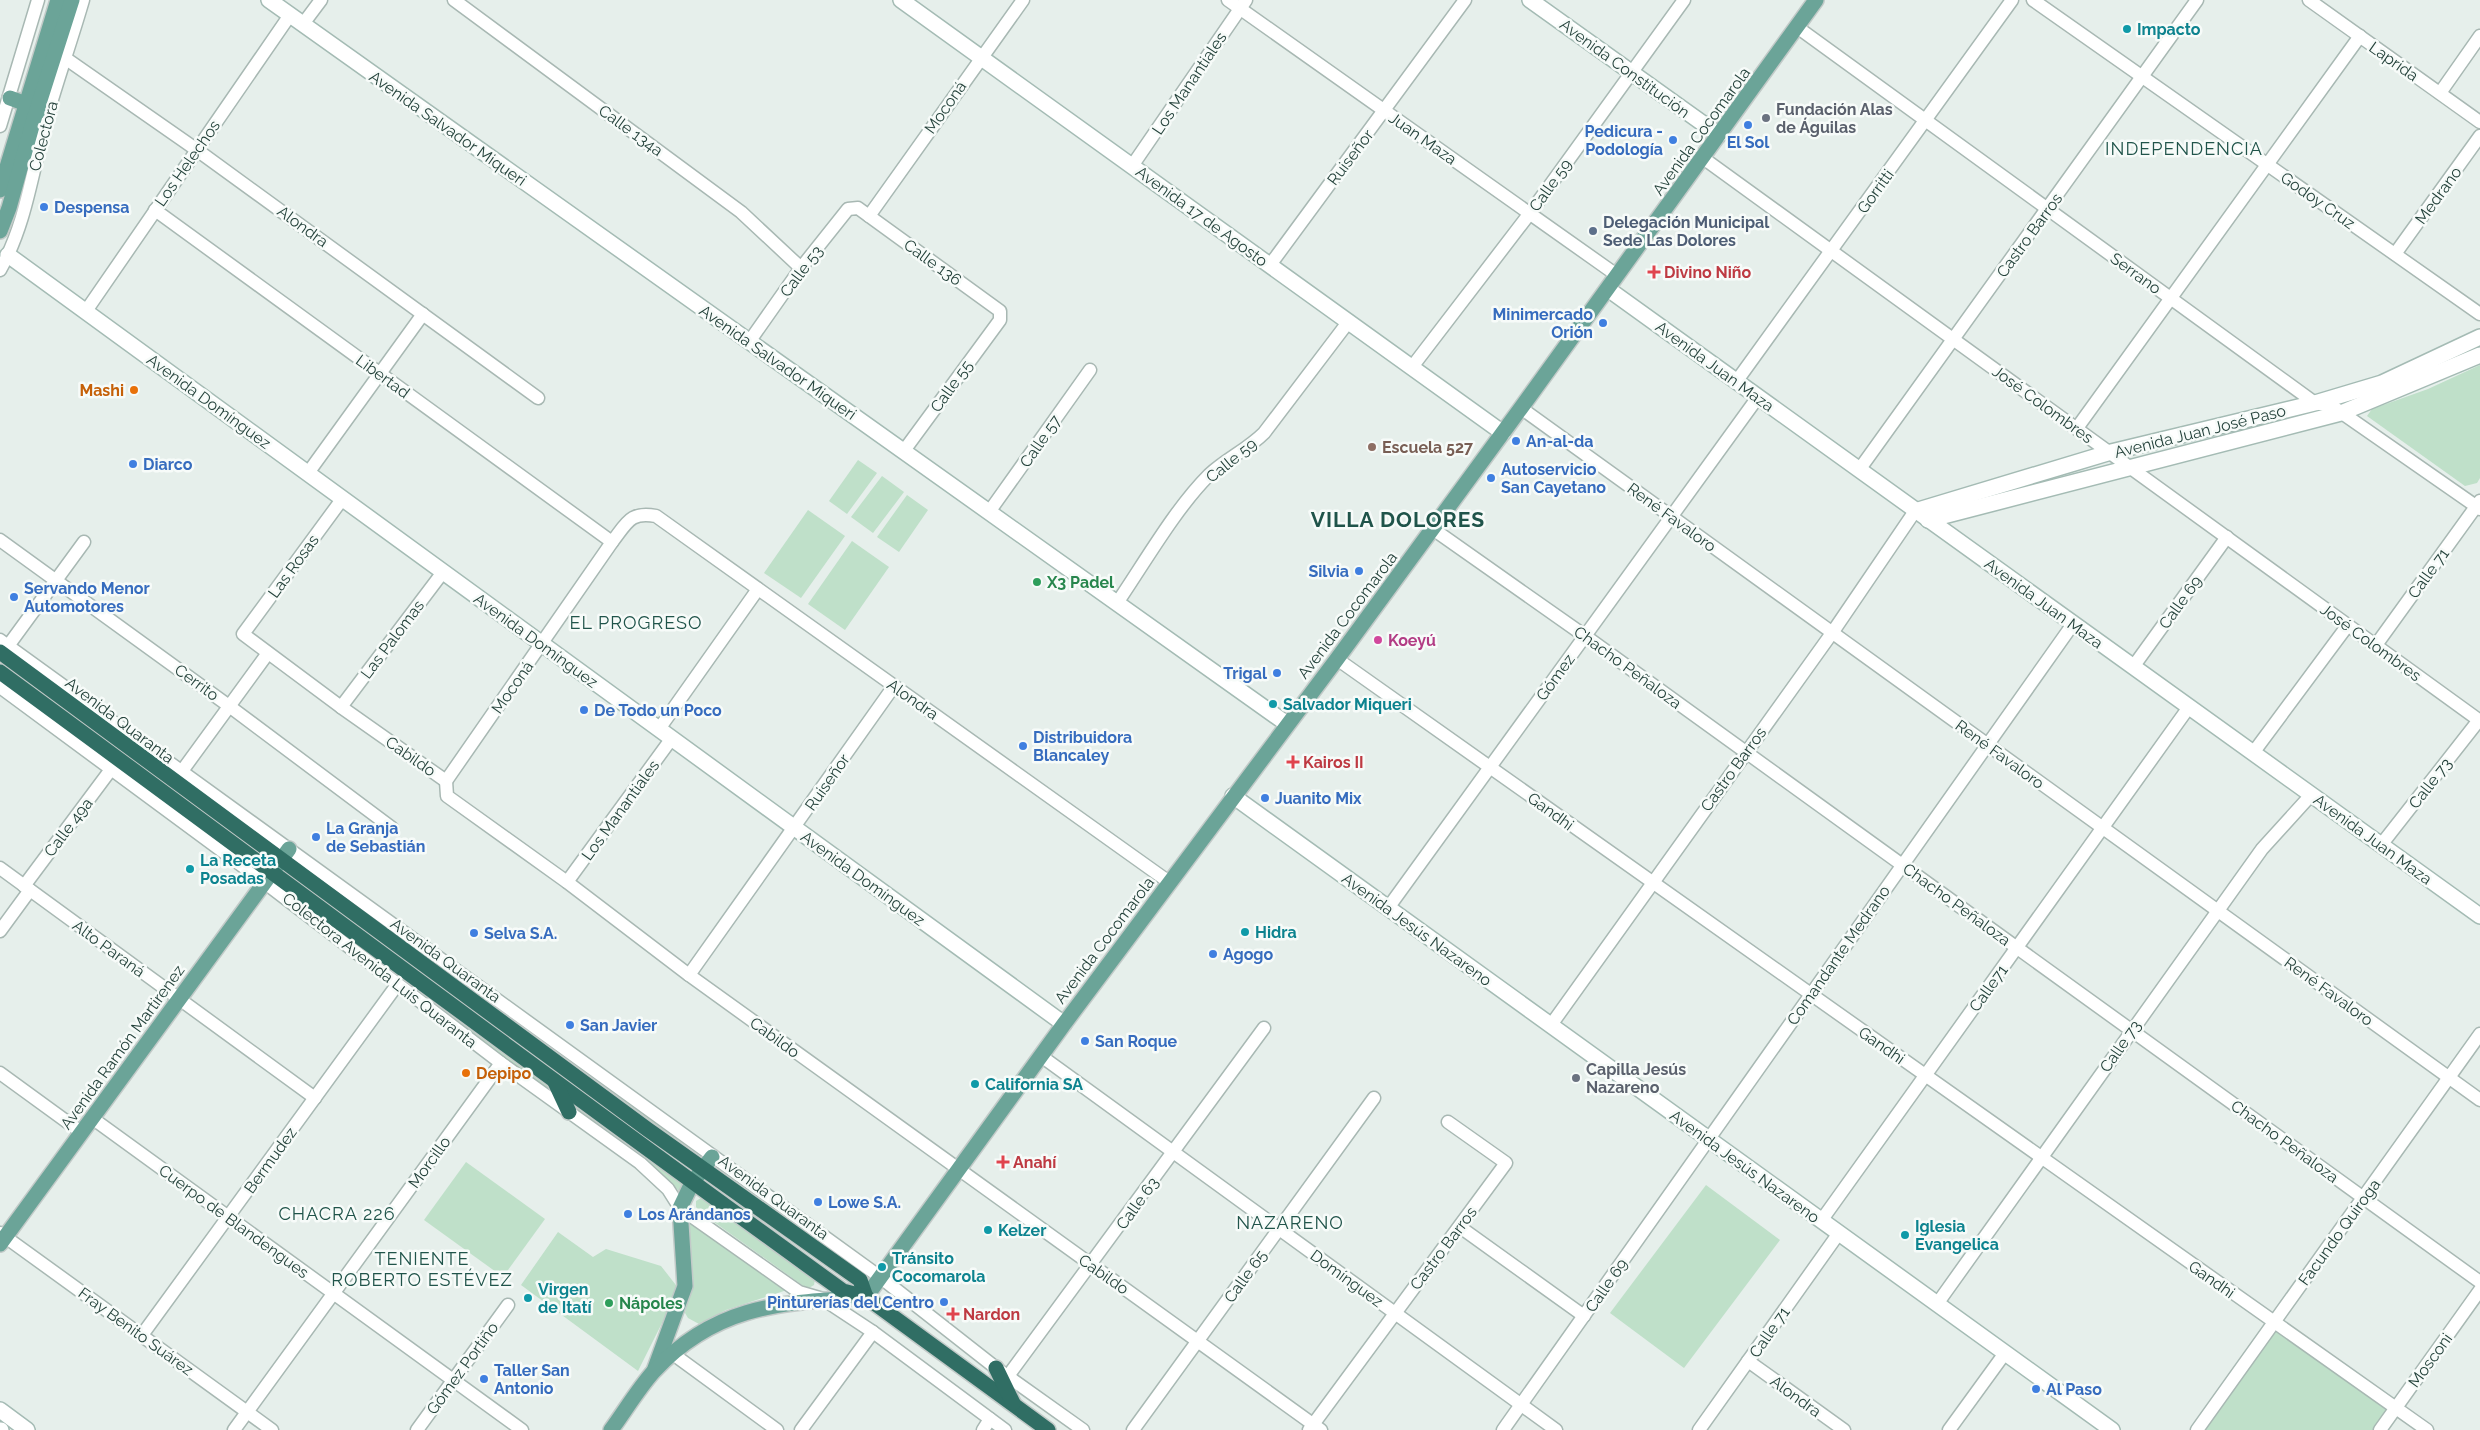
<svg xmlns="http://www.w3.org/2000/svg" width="2480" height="1430" viewBox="0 0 2480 1430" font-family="Raleway,sans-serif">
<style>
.green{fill:#bfe0c9}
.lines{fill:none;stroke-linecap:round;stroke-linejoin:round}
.street-casing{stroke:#a8b8b3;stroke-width:15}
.secondary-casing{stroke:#a4bbb4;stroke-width:18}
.primary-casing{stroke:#c2cac8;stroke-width:18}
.highway-casing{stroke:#c2cac8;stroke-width:18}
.street{stroke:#fff;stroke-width:12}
.secondary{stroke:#fff;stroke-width:15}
.primary{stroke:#6ba498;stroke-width:15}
.highway{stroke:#306e64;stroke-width:15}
.culture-dot{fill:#0f9aa8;stroke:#f7fbf9;stroke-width:2}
.worship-dot{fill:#6b7280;stroke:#f7fbf9;stroke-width:2}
.shop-dot{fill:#3f7fe0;stroke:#f7fbf9;stroke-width:2}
.service-dot{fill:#5c6f8a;stroke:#f7fbf9;stroke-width:2}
.health-dot{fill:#e0444e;stroke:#f7fbf9;stroke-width:2}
.food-dot{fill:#e8710a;stroke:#f7fbf9;stroke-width:2}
.education-dot{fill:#8d6e63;stroke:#f7fbf9;stroke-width:2}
.leisure-dot{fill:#2e9e5b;stroke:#f7fbf9;stroke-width:2}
.hotel-dot{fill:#d1479c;stroke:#f7fbf9;stroke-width:2}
.labels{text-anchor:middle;stroke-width:5;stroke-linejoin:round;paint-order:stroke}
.culture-label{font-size:16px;font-weight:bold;fill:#0d838f;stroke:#f7fbf9;text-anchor:start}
.street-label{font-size:16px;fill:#24423b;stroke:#f7fbf9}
.worship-label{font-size:16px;font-weight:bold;fill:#5b616d;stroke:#f7fbf9;text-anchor:start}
.shop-label{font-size:16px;font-weight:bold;fill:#366cbe;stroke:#f7fbf9;text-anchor:start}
.service-label{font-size:16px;font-weight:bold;fill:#4e5e75;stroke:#f7fbf9;text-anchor:start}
.health-label{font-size:16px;font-weight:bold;fill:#be3a42;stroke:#f7fbf9;text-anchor:start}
.food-label{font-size:16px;font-weight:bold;fill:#c56008;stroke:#f7fbf9;text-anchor:end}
.education-label{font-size:16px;font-weight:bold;fill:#785e54;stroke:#f7fbf9;text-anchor:start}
.leisure-label{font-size:16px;font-weight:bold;fill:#27864d;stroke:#f7fbf9;text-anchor:start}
.hotel-label{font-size:16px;font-weight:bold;fill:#b23c85;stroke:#f7fbf9;text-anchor:start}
.neighbourhood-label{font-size:18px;letter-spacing:1px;fill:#20544a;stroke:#f7fbf9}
.district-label{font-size:21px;font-weight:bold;letter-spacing:1px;fill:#20544a;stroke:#f7fbf9}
</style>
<rect width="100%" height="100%" fill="#e6efeb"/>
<g class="green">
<path d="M2480,365V478L2477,483L2465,486L2367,416L2372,409L2428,389Z"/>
<path d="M858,460L877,473L847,514L829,501Z"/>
<path d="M882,476L904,492L873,533L851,517Z"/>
<path d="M907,495L928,510L899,552L877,537Z"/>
<path d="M808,510L845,536L801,598L764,573Z"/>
<path d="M852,541L889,567L845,630L808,604Z"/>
<path d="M303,863L689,1145L685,1149L299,869Z"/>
<path d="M290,888L552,1086L556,1097L286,893Z"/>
<path d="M572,1099L684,1184L680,1192L655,1169L573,1109Z"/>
<path d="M466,1162L545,1219L503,1277L424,1220Z"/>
<path d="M1706,1185L1780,1240L1684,1368L1610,1313Z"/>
<path d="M701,1198L815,1279L814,1285L809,1288L802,1285L700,1212L696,1207V1201Z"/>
<path d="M689,1222L787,1290L726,1310L699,1324L688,1318L685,1313L692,1271Z"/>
<path d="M558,1232L593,1257L606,1249L661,1266L679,1289L638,1371L521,1285Z"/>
<path d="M2276,1330L2388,1410L2374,1430H2205Z"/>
</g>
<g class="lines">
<g class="street-casing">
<g id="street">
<path d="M454,0L741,212L801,268"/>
<path d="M1228,0L1618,276"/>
<path d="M2033,0L2480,314"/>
<path d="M2309,0L2480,122"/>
<path d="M303,24L321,0"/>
<path d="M1797,27L2315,403L2332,406L2480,509"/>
<path d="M65,58L197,150L538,398"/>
<path d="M2440,93L2480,36"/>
<path d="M0,126L38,0"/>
<path d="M1703,158L2480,721"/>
<path d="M1132,166L1246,0"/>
<path d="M155,210L612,542"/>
<path d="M869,216L1023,0"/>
<path d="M2395,254L2480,136"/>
<path d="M1270,265L1465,0"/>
<path d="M0,270C27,223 33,165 48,113C59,75 72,38 83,0"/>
<path d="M86,311L290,15"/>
<path d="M749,342L801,268L848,209L858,208L869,216L1000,311V320L903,452"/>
<path d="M1412,367L1530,213L1684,0"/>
<path d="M1736,382L2012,0"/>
<path d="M1521,408L2480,1100"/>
<path d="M2077,428L2360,36"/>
<path d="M1859,470L2197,0"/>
<path d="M308,473L423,314"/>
<path d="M343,498L243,634L341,707L446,781"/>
<path d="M989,512L1090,370"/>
<path d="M1433,529L1585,636L2480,1282"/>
<path d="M0,540L229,706L392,828"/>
<path d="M1117,603C1145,562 1175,509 1209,475C1226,459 1247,450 1264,433L1349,321"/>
<path d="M0,640L880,1277L996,1368L1083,1430"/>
<path d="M2376,645L2480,501"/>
<path d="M8,646L84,542"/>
<path d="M1337,659L2427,1430"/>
<path d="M2133,667L2227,537"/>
<path d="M0,687L260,879L501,1063L640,1163L668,1189L680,1208L799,1292L823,1299L873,1332L1005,1430"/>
<path d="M341,707L443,572"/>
<path d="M659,729L758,589"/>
<path d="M2253,753L2348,625"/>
<path d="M182,771L268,653"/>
<path d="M446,781L447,796L567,882L689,975L1321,1430"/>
<path d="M446,781L612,542C627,523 630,511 656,516L1169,882"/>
<path d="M2381,845L2479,720"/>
<path d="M0,868L315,1098"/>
<path d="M567,882L672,738"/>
<path d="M24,886L112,768"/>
<path d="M1388,908L1758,397"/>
<path d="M0,931L30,890"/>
<path d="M689,975L894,686"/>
<path d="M1551,1025L1832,633L1915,511"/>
<path d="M1041,1056L1556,1430"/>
<path d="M0,1073L81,1132"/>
<path d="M92,1118L522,1430"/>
<path d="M1821,1221L2189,707"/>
<path d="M1460,1227L1584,1316"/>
<path d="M0,1233L272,1430"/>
<path d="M1937,1304L2262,849L2311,795"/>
<path d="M142,1335L397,985"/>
<path d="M673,1354L777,1430"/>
<path d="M1748,1361L1844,1430"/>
<path d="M1008,1376L1264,1028"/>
<path d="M234,1430L501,1063"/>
<path d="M417,1430L508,1305"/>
<path d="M801,1430L873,1332"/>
<path d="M983,1430L990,1419"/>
<path d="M1133,1430L1374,1098"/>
<path d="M1309,1430L1506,1163L1448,1122"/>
<path d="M1503,1430L2073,624"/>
<path d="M1699,1430L1839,1233"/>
<path d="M1949,1430L2005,1353"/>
<path d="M2197,1430L2480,1034"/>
<path d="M2380,1430L2480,1290"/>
</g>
</g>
<g class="secondary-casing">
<g id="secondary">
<path d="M269,0L1287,724"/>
<path d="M901,0L1503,433"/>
<path d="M1530,0L1719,135"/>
<path d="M8,255L1064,1024"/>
<path d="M1608,289L2480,916"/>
<path d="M1915,511L2111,452L2315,403L2382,383L2480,337"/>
<path d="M1928,520L2341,413L2480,355"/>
<path d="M1233,796L2112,1430"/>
<path d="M0,1410L27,1430"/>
<path d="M0,1430H1"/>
</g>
</g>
<g class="primary-casing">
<g id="primary">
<path d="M10,98L48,112"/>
<path d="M0,190L58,0"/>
<path d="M0,231L9,208L34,119L72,0"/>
<path d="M0,1244L289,849"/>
<path d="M655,1368L685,1286L680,1208L692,1183L712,1157"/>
<path d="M611,1430C625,1411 638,1389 654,1371C717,1304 781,1303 866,1297L1064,1024L1337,659L1521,408L1816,0"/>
</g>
</g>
<g class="highway-casing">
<g id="highway">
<path d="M0,652L647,1129L860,1280L866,1297"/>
<path d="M0,672C281,878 560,1087 843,1291L866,1297L1048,1430"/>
<path d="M555,1082L569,1112"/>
<path d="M996,1368L1013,1403"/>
</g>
</g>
<use href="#street" class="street"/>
<use href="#secondary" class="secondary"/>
<use href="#primary" class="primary"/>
<use href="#highway" class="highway"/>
</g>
<g class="culture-dot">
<circle cx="2127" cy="29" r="5"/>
<circle cx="1273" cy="704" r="5"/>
<circle cx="190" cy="869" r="5"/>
<circle cx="1245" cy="932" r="5"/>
<circle cx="975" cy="1084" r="5"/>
<circle cx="988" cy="1230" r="5"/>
<circle cx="1905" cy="1235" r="5"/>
<circle cx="882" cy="1267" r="5"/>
<circle cx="528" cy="1298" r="5"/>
</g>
<g class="worship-dot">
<circle cx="1766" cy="118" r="5"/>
<circle cx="1576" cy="1078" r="5"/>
</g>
<g class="shop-dot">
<circle cx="1748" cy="125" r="5"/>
<circle cx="1673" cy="140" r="5"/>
<circle cx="44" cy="207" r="5"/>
<circle cx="1603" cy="323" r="5"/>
<circle cx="1516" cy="441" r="5"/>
<circle cx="133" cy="464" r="5"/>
<circle cx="1491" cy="478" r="5"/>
<circle cx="1359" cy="571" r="5"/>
<circle cx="14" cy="597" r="5"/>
<circle cx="1277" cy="673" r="5"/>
<circle cx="584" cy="710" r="5"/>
<circle cx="1023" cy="746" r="5"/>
<circle cx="1265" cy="798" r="5"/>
<circle cx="316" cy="837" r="5"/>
<circle cx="474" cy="933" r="5"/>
<circle cx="1213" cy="954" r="5"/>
<circle cx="570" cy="1025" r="5"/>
<circle cx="1085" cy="1041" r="5"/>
<circle cx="818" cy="1202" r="5"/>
<circle cx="628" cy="1214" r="5"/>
<circle cx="944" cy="1302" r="5"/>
<circle cx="484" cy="1379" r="5"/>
<circle cx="2036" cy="1389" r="5"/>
</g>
<circle class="service-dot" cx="1593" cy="231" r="5"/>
<g class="health-dot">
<path d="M1651.5 264.5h5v5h5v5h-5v5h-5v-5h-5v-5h5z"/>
<path d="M1290.5 754.5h5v5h5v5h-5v5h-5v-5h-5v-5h5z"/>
<path d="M1000.5 1154.5h5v5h5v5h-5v5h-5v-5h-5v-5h5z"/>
<path d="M950.5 1306.5h5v5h5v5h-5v5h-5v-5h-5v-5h5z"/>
</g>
<g class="food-dot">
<circle cx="134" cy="390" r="5"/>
<circle cx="466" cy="1073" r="5"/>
</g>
<circle class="education-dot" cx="1372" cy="447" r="5"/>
<g class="leisure-dot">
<circle cx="1037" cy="582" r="5"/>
<circle cx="609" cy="1303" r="5"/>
</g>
<circle class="hotel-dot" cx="1378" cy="640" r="5"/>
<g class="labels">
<g class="culture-label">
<text x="2137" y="35">Impacto</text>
<text x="1283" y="710">Salvador Miqueri</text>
<text x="200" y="866">La Receta<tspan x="200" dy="18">Posadas</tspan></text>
<text x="1255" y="938">Hidra</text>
<text x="985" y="1090">California SA</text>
<text x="1915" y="1232">Iglesia<tspan x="1915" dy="18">Evangelica</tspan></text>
<text x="998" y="1236">Kelzer</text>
<text x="892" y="1264">Tránsito<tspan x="892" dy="18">Cocomarola</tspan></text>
<text x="538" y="1295">Virgen<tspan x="538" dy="18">de Itatí</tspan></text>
</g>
<g class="street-label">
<text transform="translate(2394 61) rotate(35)" y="6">Laprida</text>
<text transform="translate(1625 68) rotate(36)" y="6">Avenida Constitución</text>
<text transform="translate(1189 83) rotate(-56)" y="6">Los Manantiales</text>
<text transform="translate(945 107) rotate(-55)" y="6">Moconá</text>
<text transform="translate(448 128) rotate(35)" y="6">Avenida Salvador Miqueri</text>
<text transform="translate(631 130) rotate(36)" y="6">Calle 134a</text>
<text transform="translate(1701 131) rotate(-54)" y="6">Avenida Cocomarola</text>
<text transform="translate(43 136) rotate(-75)" y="6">Colectora</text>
<text transform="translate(1423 138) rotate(35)" y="6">Juan Maza</text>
<text transform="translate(1350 157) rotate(-53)" y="6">Ruiseñor</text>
<text transform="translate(187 163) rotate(-55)" y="6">Los Helechos</text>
<text transform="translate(1550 185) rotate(-54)" y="6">Calle 59</text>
<text transform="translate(1875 191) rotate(-54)" y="6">Gorritti</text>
<text transform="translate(2438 195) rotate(-54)" y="6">Medrano</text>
<text transform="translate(2318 200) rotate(35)" y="6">Godoy Cruz</text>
<text transform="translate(1202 216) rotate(36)" y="6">Avenida 17 de Agosto</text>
<text transform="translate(303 226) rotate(36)" y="6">Alondra</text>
<text transform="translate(2029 235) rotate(-54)" y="6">Castro Barros</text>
<text transform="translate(933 262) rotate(36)" y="6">Calle 136</text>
<text transform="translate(801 271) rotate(-53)" y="6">Calle 53</text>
<text transform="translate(2136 273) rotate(36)" y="6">Serrano</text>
<text transform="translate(778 362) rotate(35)" y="6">Avenida Salvador Miqueri</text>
<text transform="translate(1715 366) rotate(36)" y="6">Avenida Juan Maza</text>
<text transform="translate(383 376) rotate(36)" y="6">Libertad</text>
<text transform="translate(951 386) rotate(-54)" y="6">Calle 55</text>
<text transform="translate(209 401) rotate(36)" y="6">Avenida Domínguez</text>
<text transform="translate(2043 404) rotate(36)" y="6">José Colombres</text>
<text transform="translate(2200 431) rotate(-14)" y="6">Avenida Juan José Paso</text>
<text transform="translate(1040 441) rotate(-55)" y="6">Calle 57</text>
<text transform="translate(1231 460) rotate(-39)" y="6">Calle 59</text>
<text transform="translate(1672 517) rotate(36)" y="6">René Favaloro</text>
<text transform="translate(293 566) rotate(-54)" y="6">Las Rosas</text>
<text transform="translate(2428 573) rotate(-54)" y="6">Calle 71</text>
<text transform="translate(2180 602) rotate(-54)" y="6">Calle 69</text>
<text transform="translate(2044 603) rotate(36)" y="6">Avenida Juan Maza</text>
<text transform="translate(1347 615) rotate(-53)" y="6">Avenida Cocomarola</text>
<text transform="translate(392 639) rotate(-53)" y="6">Las Palomas</text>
<text transform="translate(536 640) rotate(36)" y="6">Avenida Domínguez</text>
<text transform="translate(2371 642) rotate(36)" y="6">José Colombres</text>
<text transform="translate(1628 667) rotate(36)" y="6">Chacho Peñaloza</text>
<text transform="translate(1555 677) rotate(-54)" y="6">Gómez</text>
<text transform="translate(197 682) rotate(36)" y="6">Cerrito</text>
<text transform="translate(512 687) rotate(-55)" y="6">Moconá</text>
<text transform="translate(913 699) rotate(35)" y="6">Alondra</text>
<text transform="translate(120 720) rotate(37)" y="6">Avenida Quaranta</text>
<text transform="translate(2000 754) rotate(36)" y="6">René Favaloro</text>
<text transform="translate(411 756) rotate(35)" y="6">Cabildo</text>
<text transform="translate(1733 769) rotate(-54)" y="6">Castro Barros</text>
<text transform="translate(827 782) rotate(-55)" y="6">Ruiseñor</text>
<text transform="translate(2430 783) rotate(-52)" y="6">Calle 73</text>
<text transform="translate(620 810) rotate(-54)" y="6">Los Manantiales</text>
<text transform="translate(1551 811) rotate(36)" y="6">Gandhi</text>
<text transform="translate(68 827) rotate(-53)" y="6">Calle 49a</text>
<text transform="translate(2373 839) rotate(36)" y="6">Avenida Juan Maza</text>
<text transform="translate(863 878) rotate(36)" y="6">Avenida Domínguez</text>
<text transform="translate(1957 904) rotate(36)" y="6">Chacho Peñaloza</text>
<text transform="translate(1417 929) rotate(36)" y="6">Avenida Jesús Nazareno</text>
<text transform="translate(1104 940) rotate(-53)" y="6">Avenida Cocomarola</text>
<text transform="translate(109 948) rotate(36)" y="6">Alto Paraná</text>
<text transform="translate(1838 955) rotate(-55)" y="6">Comandante Medrano</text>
<text transform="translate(446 960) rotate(36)" y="6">Avenida Quaranta</text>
<text transform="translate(380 970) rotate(38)" y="6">Colectora Avenida Luis Quaranta</text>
<text transform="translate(1988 988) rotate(-54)" y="6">Calle71</text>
<text transform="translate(2329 991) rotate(36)" y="6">René Favaloro</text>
<text transform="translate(775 1037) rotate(36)" y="6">Cabildo</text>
<text transform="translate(1882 1045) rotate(35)" y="6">Gandhi</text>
<text transform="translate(2120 1046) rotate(-55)" y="6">Calle 73</text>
<text transform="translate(122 1047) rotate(-54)" y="6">Avenida Ramón Martirenez</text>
<text transform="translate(2285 1141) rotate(36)" y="6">Chacho Peñaloza</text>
<text transform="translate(270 1160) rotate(-54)" y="6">Bermudez</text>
<text transform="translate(429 1162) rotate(-54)" y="6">Morcillo</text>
<text transform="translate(1745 1166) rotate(36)" y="6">Avenida Jesús Nazareno</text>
<text transform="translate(774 1197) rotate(36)" y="6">Avenida Quaranta</text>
<text transform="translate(1137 1203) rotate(-54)" y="6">Calle 63</text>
<text transform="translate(234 1221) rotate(36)" y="6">Cuerpo de Blandengues</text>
<text transform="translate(2339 1232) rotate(-54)" y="6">Facundo Quiroga</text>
<text transform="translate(1443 1248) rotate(-53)" y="6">Castro Barros</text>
<text transform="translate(1104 1274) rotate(35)" y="6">Cabildo</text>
<text transform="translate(1245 1276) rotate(-54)" y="6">Calle 65</text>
<text transform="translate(1347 1278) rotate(36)" y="6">Domínguez</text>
<text transform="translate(2212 1279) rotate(35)" y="6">Gandhi</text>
<text transform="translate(1606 1285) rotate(-55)" y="6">Calle 69</text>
<text transform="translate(136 1331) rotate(36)" y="6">Fray Benito Suárez</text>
<text transform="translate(1769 1332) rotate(-55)" y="6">Calle 71</text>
<text transform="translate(2430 1360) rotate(-54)" y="6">Mosconi</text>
<text transform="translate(462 1368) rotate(-54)" y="6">Gómez Portiño</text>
<text transform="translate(1796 1396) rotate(36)" y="6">Alondra</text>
</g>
<g class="worship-label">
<text x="1776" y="115">Fundación Alas<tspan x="1776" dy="18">de Águilas</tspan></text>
<text x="1586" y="1075">Capilla Jesús<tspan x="1586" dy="18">Nazareno</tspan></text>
</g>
<g class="shop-label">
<text x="1663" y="137" text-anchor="end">Pedicura -<tspan x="1663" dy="18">Podología</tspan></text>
<text x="1748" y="148" text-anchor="middle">El Sol</text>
<text x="54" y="213">Despensa</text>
<text x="1593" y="320" text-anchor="end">Minimercado<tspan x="1593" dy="18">Orión</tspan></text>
<text x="1526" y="447">An-al-da</text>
<text x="143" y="470">Diarco</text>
<text x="1501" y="475">Autoservicio<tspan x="1501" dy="18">San Cayetano</tspan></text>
<text x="1349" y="577" text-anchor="end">Silvia</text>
<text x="24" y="594">Servando Menor<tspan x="24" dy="18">Automotores</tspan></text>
<text x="1267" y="679" text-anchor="end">Trigal</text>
<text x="594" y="716">De Todo un Poco</text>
<text x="1033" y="743">Distribuidora<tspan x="1033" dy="18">Blancaley</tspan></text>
<text x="1275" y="804">Juanito Mix</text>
<text x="326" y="834">La Granja<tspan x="326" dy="18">de Sebastián</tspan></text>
<text x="484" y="939">Selva S.A.</text>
<text x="1223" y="960">Agogo</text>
<text x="580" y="1031">San Javier</text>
<text x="1095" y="1047">San Roque</text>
<text x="828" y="1208">Lowe S.A.</text>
<text x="638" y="1220">Los Arándanos</text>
<text x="934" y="1308" text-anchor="end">Pinturerías del Centro</text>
<text x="494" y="1376">Taller San<tspan x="494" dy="18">Antonio</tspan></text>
<text x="2046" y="1395">Al Paso</text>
</g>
<g class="service-label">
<text x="1603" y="228">Delegación Municipal<tspan x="1603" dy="18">Sede Las Dolores</tspan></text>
</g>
<g class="health-label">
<text x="1664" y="278">Divino Niño</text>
<text x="1303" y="768">Kairos II</text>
<text x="1013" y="1168">Anahí</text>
<text x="963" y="1320">Nardon</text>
</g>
<g class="food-label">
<text x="124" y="396">Mashi</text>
<text x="476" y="1079" text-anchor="start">Depipo</text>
</g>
<g class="education-label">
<text x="1382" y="453">Escuela 527</text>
</g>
<g class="leisure-label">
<text x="1047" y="588">X3 Padel</text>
<text x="619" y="1309">Nápoles</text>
</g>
<g class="hotel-label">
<text x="1388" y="646">Koeyú</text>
</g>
<g class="neighbourhood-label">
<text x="2184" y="155">INDEPENDENCIA</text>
<text x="636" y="629">EL PROGRESO</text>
<text x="337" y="1220">CHACRA 226</text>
<text x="1290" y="1229">NAZARENO</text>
<text x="422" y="1265">TENIENTE<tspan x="422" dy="21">ROBERTO ESTÉVEZ</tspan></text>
</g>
<g class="district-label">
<text x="1398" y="527">VILLA DOLORES</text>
</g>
</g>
</svg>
